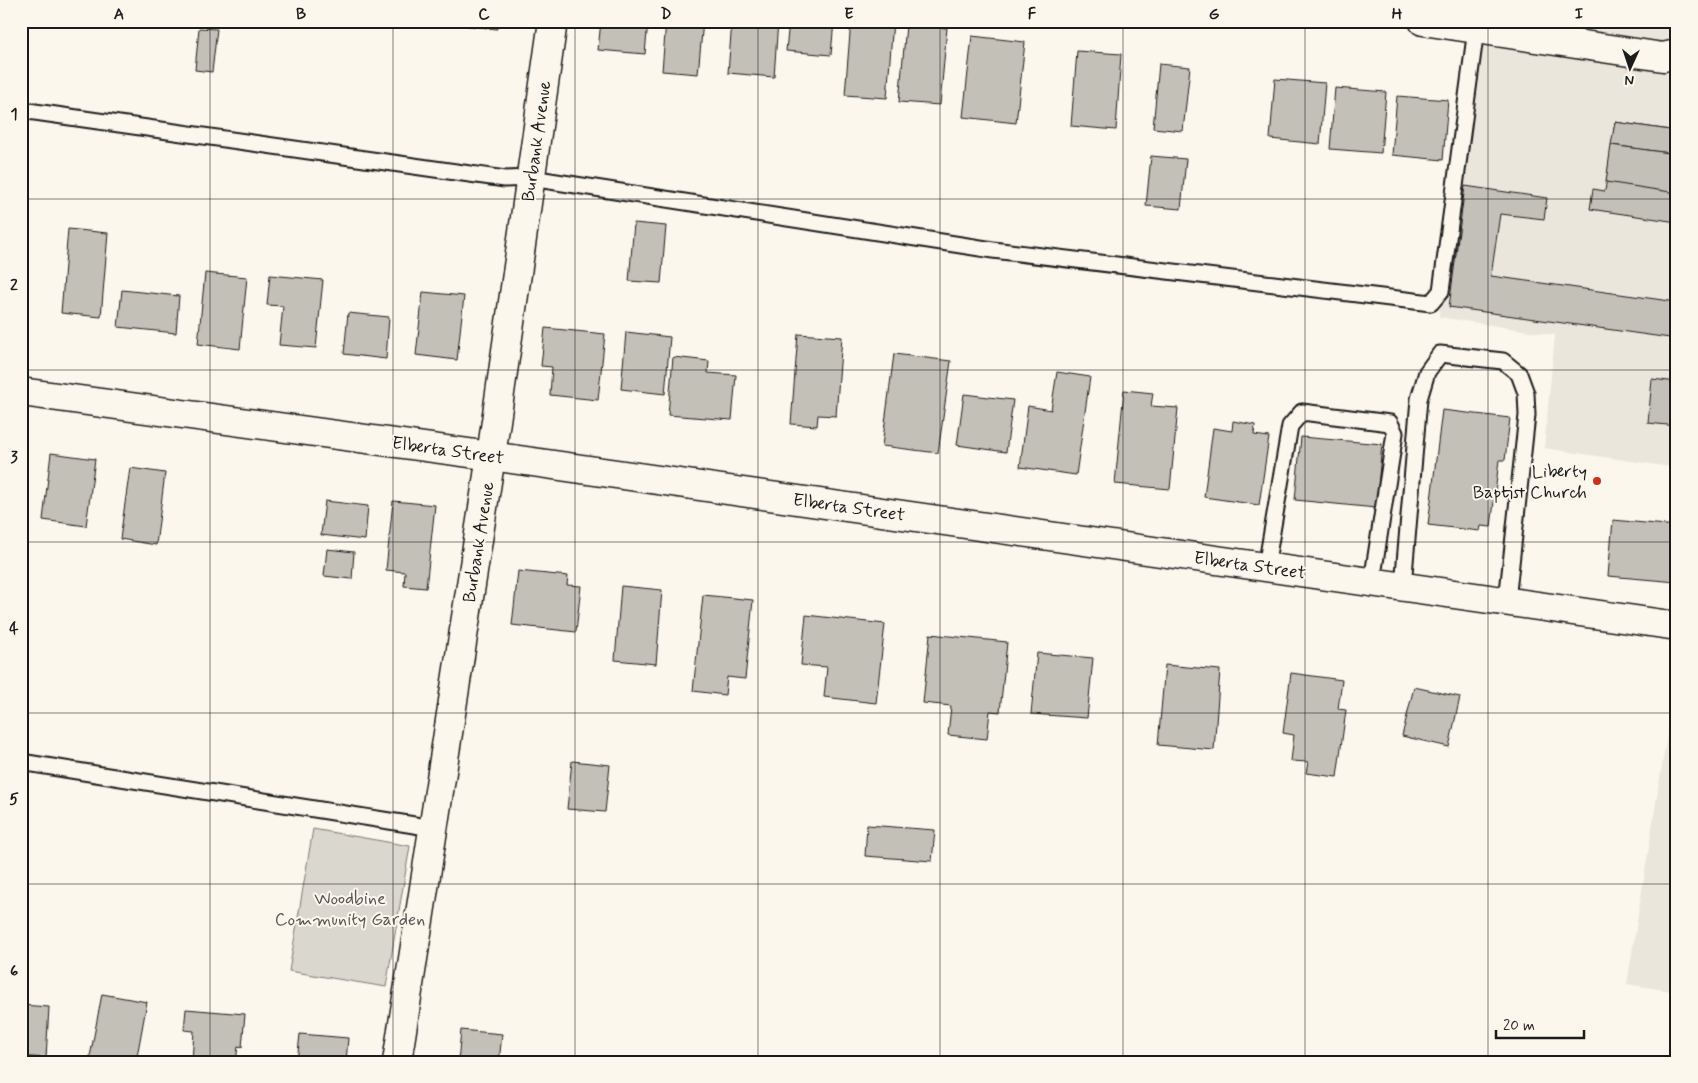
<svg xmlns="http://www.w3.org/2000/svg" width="1698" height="1083" viewBox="0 0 1698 1083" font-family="Mynerve,sans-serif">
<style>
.built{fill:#eae6dc}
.green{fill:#dad7ce;stroke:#7b7a75}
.building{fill:#c3c0b8;stroke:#1c1c1c}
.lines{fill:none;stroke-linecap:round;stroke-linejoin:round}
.service-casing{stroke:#1c1c1c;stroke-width:19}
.minor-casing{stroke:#1c1c1c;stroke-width:31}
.service{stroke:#fbf7ec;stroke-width:15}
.minor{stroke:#fbf7ec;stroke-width:28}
.grid{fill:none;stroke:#1c1c1c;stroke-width:1;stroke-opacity:0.55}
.poi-dot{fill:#c8321e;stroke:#fbf7ec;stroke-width:2}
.labels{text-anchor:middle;stroke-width:4;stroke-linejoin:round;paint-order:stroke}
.street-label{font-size:18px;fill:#1c1c1c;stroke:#fbf7ec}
.poi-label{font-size:18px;fill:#1c1c1c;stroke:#fbf7ec;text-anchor:end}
.park-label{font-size:18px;fill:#555451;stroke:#fbf7ec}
.neatline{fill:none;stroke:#1c1c1c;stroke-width:2}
.grid-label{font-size:16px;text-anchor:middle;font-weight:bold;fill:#1c1c1c}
</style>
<rect width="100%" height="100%" fill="#fbf7ec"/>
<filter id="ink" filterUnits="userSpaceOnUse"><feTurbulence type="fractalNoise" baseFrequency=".02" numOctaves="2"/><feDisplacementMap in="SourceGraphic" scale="10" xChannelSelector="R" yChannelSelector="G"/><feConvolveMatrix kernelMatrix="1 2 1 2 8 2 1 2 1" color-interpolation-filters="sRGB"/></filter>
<g filter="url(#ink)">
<g class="built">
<path d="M1423,21H1677V468L1544,448L1555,335L1439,317L1476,30Z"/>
<path d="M1677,672V992L1627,984Z"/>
</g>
<path class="green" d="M313,829L410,846L386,987L289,971Z"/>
<g class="building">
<path d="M461,21H498L497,29L461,25Z"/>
<path d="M601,21H648L645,54L598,50Z"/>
<path d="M666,21H703L698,74L662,71Z"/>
<path d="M732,21H778L774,77L728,73Z"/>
<path d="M789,21H834L831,55L786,51Z"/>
<path d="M851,21H893L887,98L845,95Z"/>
<path d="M906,25L947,28L940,105L899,102Z"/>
<path d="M199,28L217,29L212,72L195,70Z"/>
<path d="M972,36L1025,42L1016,123L963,117Z"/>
<path d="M1077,51L1121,54L1116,130L1071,126Z"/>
<path d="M1159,64L1190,67L1183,131L1153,128Z"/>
<path d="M1275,79L1325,83L1320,144L1270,139Z"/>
<path d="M1335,88L1386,92L1381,153L1330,149Z"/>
<path d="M1397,96L1448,100L1443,160L1392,155Z"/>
<path d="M1615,122L1677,131V222L1590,209L1593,189L1605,191Z"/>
<path d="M1615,122L1677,131V154L1611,145Z"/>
<path d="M1611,145L1677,154V193L1606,182Z"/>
<path d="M1151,156L1186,159L1181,209L1146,206Z"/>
<path d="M1465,186L1547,198L1544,219L1500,214L1491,276L1677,302V339L1449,307Z"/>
<path d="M634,223L666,226L661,283L629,281Z"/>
<path d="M68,229L108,233L101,317L61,313Z"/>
<path d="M205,273L247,277L240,349L198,344Z"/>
<path d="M270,275L323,280L316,348L279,345L283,306L267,305Z"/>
<path d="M122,290L179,296L176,333L118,327Z"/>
<path d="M423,292L464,296L457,360L416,355Z"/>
<path d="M348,313L389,317L386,359L344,354Z"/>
<path d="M545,328L605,334L598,400L550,395L552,367L541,366Z"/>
<path d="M626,332L670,337L665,394L621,389Z"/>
<path d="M798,334L842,337L836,416L818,415L817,426L791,424Z"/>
<path d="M894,354L951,361L938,453L882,446Z"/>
<path d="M673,357L709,361L708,373L736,375L732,420L668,415Z"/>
<path d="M1057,372L1090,377L1076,475L1020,467L1028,406L1051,410Z"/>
<path d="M1652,379L1677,382V426L1648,423Z"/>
<path d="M1124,390L1153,393L1151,406L1178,408L1170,489L1115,484Z"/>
<path d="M964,394L1013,400L1006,452L957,445Z"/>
<path d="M1442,410L1510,418L1505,460H1499L1491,527L1481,526L1480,531L1428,525Z"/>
<path d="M1233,421L1255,425L1254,435L1269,437L1259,505L1204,497L1213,428L1232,431Z"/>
<path d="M1301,437L1382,444L1376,508L1295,500Z"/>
<path d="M51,453L95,459L86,526L43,520Z"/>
<path d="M130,468L165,473L156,545L120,539Z"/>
<path d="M325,501L368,506L365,540L321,535Z"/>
<path d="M393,501L435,505L426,588L404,586L405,572L386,570Z"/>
<path d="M1613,520L1677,526V582L1608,576Z"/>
<path d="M327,549L354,552L352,579L324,576Z"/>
<path d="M518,571L568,576L567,585L581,586L576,632L512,625Z"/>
<path d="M621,586L662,590L656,664L615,660Z"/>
<path d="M703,595L753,600L745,679L727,677L725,695L693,691Z"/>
<path d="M806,615L885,624L876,703L824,697L827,667L801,665Z"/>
<path d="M930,634L1007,642L1000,712L990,711L987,739L948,735L951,706L923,703Z"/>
<path d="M1037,653L1093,658L1087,718L1031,714Z"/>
<path d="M1165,665L1220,670L1214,750L1158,745Z"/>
<path d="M1291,673L1342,680L1338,709L1346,710L1337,777L1306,773L1308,762L1291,761L1294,735L1283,733Z"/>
<path d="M1414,687L1460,697L1449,747L1402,736Z"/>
<path d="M572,761L610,765L605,812L567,809Z"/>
<path d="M867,825L935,830L932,861L865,856Z"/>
<path d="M102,994L147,1002L136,1062H89Z"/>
<path d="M21,1005L49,1007L46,1058L21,1056Z"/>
<path d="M186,1009L245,1014L242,1047L238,1046L236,1062H192L194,1031L184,1030Z"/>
<path d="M461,1030L502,1034L499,1062H458Z"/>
<path d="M300,1034L348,1038L346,1062H297Z"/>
</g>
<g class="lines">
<g class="service-casing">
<g id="service">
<path d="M21,110L505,179L531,178L993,250L1431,303L1441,291L1476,29"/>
<path d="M1266,567L1290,426L1302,412L1390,423L1395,433L1372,582"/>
<path d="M1403,586L1419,399L1427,372L1440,354L1503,361L1519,374L1526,393L1527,415L1507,601"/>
<path d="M21,762L433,828"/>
</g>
</g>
<g class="minor-casing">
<g id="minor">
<path d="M1423,21L1663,57L1677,54"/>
<path d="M21,392L491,456L1677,626"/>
<path d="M397,1062L491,456L553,21"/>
</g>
</g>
<use href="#service" class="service"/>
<use href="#minor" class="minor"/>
</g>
</g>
<path class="grid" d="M210,21V1062M393,21V1062M575,21V1062M758,21V1062M940,21V1062M1123,21V1062M1305,21V1062M1488,21V1062M21,199H1677M21,370H1677M21,542H1677M21,713H1677M21,884H1677"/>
<circle class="poi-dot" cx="1597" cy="481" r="5"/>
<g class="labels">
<g class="street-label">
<text transform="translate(536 141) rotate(-82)" y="6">Burbank Avenue</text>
<text transform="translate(448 450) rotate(8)" y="6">Elberta Street</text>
<text transform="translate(849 507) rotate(8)" y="6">Elberta Street</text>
<text transform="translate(478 542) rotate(-81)" y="6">Burbank Avenue</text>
<text transform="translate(1250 565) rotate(8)" y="6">Elberta Street</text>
</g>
<g class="poi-label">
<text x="1587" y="477">Liberty<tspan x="1587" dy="21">Baptist Church</tspan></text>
</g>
<g class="park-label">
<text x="350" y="904">Woodbine<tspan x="350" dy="21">Community Garden</tspan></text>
</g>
</g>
<rect width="1698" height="1083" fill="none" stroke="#fbf7ec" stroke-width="55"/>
<g transform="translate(1630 68) rotate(183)" stroke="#fbf7ec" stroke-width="4" paint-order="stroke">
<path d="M0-4L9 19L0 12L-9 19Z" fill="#1c1c1c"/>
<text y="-8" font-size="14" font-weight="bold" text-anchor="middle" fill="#1c1c1c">N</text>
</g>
<path d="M1496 1030v8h88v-8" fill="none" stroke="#1c1c1c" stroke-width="2.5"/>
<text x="1503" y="1030" font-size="15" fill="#1c1c1c" stroke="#fbf7ec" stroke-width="4" paint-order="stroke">20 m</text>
<rect x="28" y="28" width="1642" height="1028" class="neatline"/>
<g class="grid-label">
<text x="119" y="19">A</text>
<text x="301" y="19">B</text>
<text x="484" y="19">C</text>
<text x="666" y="19">D</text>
<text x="849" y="19">E</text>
<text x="1032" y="19">F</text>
<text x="1214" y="19">G</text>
<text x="1397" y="19">H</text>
<text x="1579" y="19">I</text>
<text x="14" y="119">1</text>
<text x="14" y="290">2</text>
<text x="14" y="462">3</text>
<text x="14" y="633">4</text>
<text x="14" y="804">5</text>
<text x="14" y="976">6</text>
</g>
</svg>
